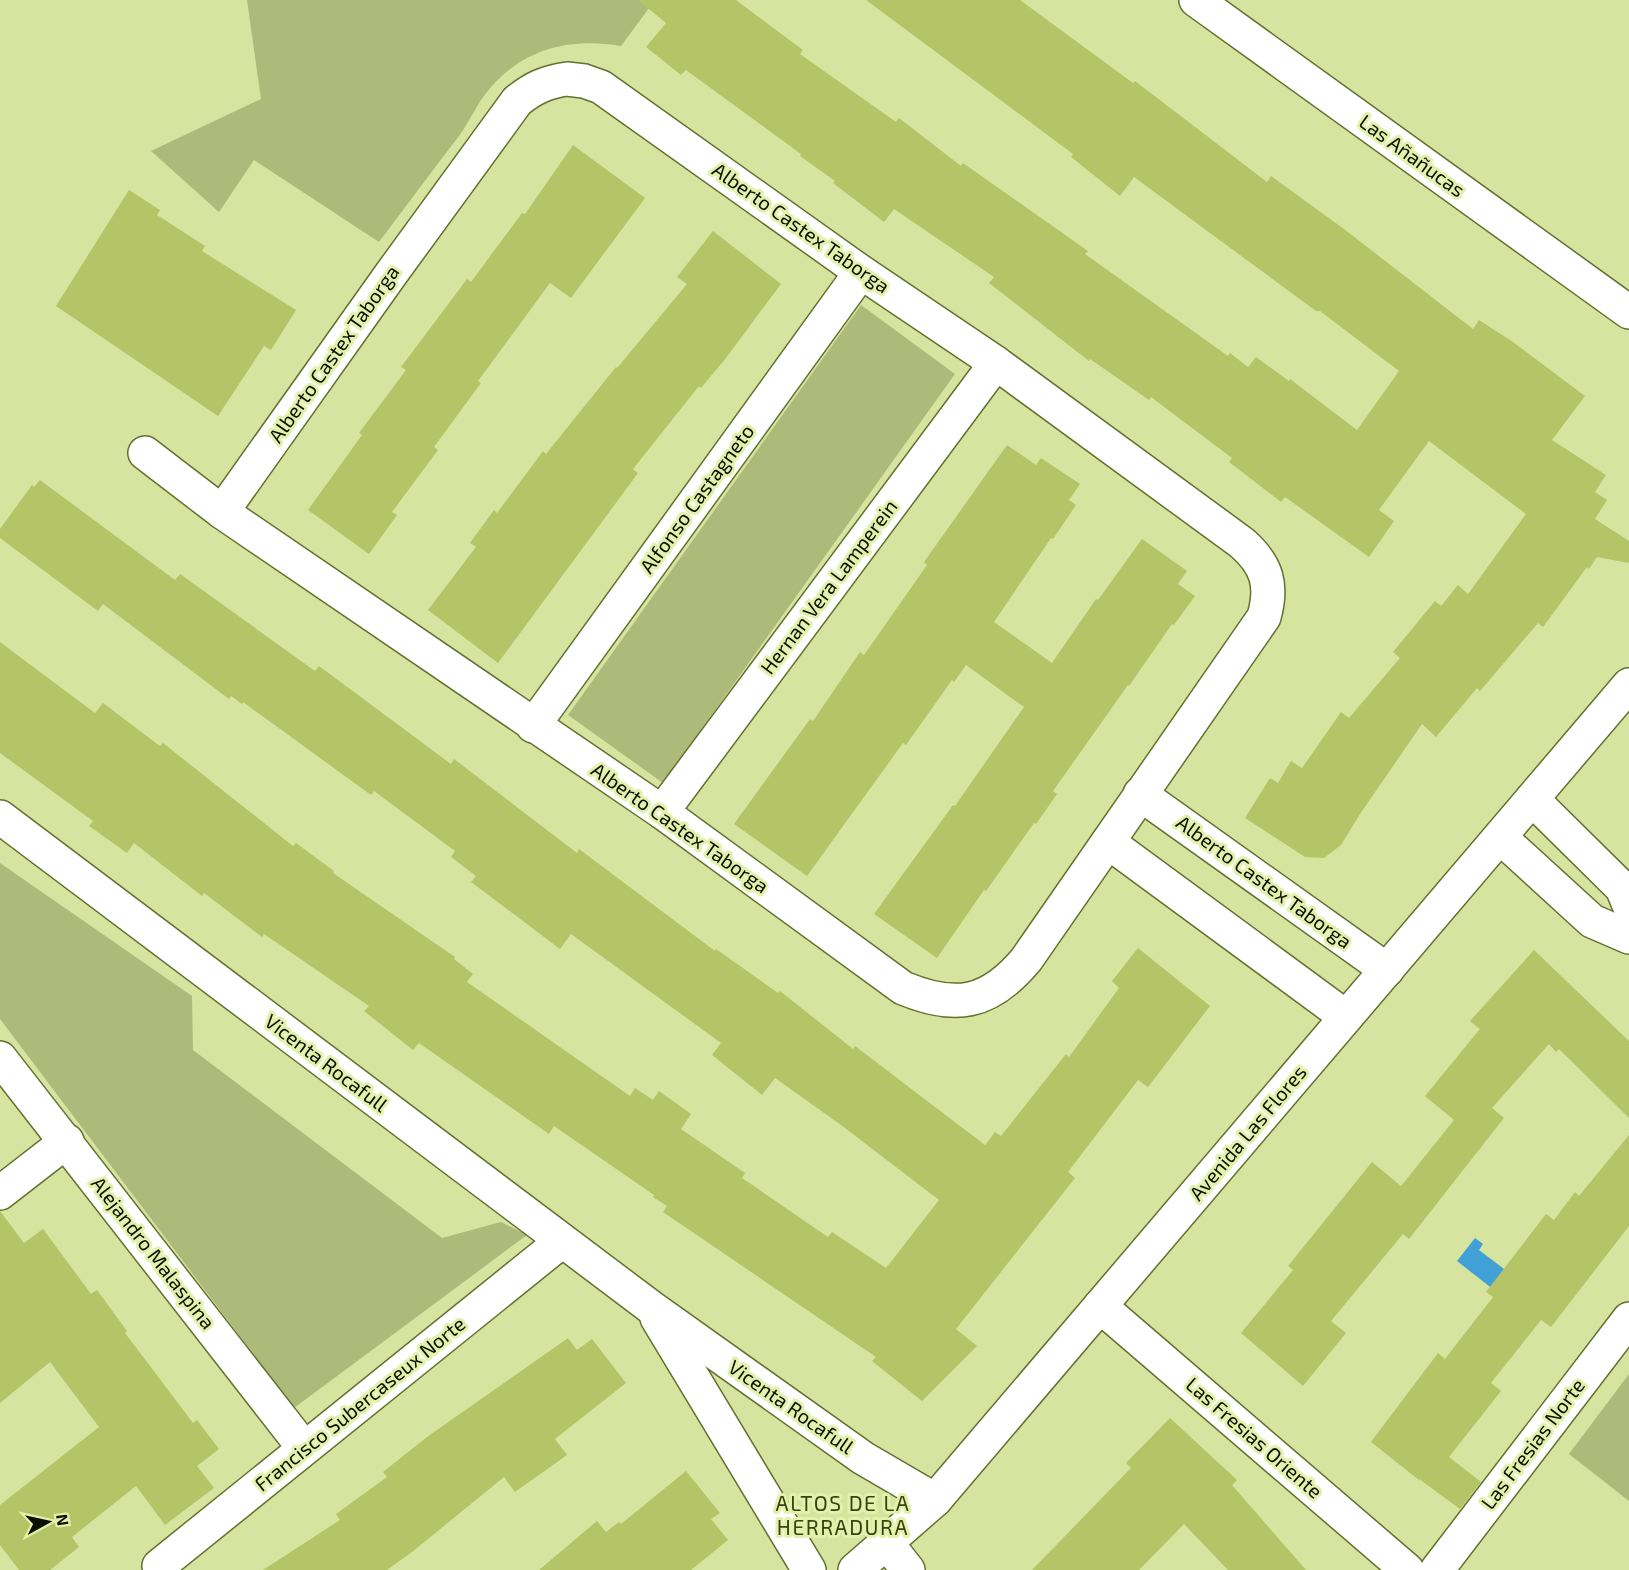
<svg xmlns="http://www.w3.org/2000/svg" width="1629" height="1570" viewBox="0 0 1629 1570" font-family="'Exo 2',sans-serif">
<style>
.green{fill:#aeba79}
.water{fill:#41a1d7}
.building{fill:#b4c467}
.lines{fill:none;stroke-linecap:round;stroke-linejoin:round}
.minor-casing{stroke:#656f2f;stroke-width:36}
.minor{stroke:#fff;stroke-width:33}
.labels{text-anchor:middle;stroke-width:6;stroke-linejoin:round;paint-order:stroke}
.street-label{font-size:20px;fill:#0c1000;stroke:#e3f1ad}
.neighbourhood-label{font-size:21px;letter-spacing:1.5px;fill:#39410e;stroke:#e3f1ad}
</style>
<rect width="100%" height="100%" fill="#d6e4a0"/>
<g class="green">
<path d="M247,0H655L621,46C568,37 521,49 486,93C476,106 469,122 459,136C432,171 406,206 379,242L254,160L219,212L151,151L261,99Z"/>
<path d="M861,305L955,374L663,783L568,715Z"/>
<path d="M0,863L192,996L193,1050L442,1238L501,1222L527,1235L294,1408L0,1019Z"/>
<path d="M1629,1374V1501L1569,1454Z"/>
</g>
<path class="water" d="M1475,1238L1483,1244L1479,1250L1508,1272L1494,1290L1457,1261Z"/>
<g class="building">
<path d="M638,0H736L803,50L800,54L896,122L899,118L961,166L963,163L1088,251L1085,254L1228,356L1230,353L1248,367L1256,357L1289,381L1290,379L1357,430L1399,371L1320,311H1316L1134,177L1120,196L1071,157L1073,154L866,0H1020L1133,83L1135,81L1267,182L1271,176L1344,229L1473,329L1479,320L1513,342L1585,396L1552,440L1606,475L1595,492L1607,500L1595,519L1629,541V563L1597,557L1589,569L1587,567L1543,627L1538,623L1480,691L1477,688L1436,737L1422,724L1360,814L1341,845L1324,858L1305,857L1245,818L1270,778L1278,783L1291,761L1302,768L1341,712L1349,718L1400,658L1393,652L1435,601L1441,606L1458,585L1468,594L1526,514L1429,441L1379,510L1394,521L1369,557L1285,497L1281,502L1229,462L1232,458L1151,397L1149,400L1090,359L1089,361L989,283L994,277L894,209L884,222L833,183L835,181L800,156L801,154L686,70L681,75L646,47L666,23Z"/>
<path d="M573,145L645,198L571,298L550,283L478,381L481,383L434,447L438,450L392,512L397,515L369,554L308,510L362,435L359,433L406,370L401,367L467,279L471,282L522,213L525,214Z"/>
<path d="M129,190L160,210L157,215L205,246L202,251L296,310L271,350L264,346L218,416L56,306Z"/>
<path d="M713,231L781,284L726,358L701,388L699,386L633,469L638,473L498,663L428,610L476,547L470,543L494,510L497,513L543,451L546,454L616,367L617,368L687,284L677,277Z"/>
<path d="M1007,445L1036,465L1041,458L1080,484L1069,500L1076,505L1053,539L1051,538L994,622L1052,663L1096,599L1098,600L1142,539L1187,571L1178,584L1195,596L1174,625L1172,624L1129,686L1128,685L1053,791L1057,794L1036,824L1034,823L986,891L984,890L937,958L874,914L953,805L955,806L1024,707L966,665L954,682L952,680L906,745L903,743L807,876L734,824L810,719L813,721L860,652L864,655L927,565L924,562Z"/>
<path d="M40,480L175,580L180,574L315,671L319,666L451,764L454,759L577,853L579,849L715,951L716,949L778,993L780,991L853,1049L855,1046L985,1145L995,1132L1001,1136L1066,1054L1069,1057L1119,988L1112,981L1138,948L1210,1006L1148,1087L1138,1080L1068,1172L1075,1178L956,1329L977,1346L922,1401L872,1361L876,1357L663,1212L667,1206L653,1197L654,1195L554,1126L549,1134L419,1043L413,1050L364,1011L369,1006L264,934L262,937L204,893L202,896L134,843L127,853L89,826L93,821L0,753V642L95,713L103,703L160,746L163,743L293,846L296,843L334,871L333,873L455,957L454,959L473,974L467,982L630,1096L635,1088L653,1100L659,1091L691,1114L681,1129L745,1173L742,1178L828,1237L832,1232L886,1268L939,1200L841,1125L775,1078L762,1095L712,1055L721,1043L571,934L560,949L471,882L476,876L451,857L455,851L374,791L371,795L243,702L242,704L231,696L229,699L103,604L98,611L0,538V529L32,485L34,487Z"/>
<path d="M1534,950L1629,1041V1118L1559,1049L1556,1052L1549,1044L1492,1108L1504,1118L1409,1239L1403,1234L1331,1321L1346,1333L1303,1386L1241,1333L1293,1270L1288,1266L1372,1162L1401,1186L1454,1120L1425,1096L1480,1029L1470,1021Z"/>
<path d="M1629,1135V1226L1551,1327L1541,1320L1491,1383L1501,1391L1449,1457L1481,1482L1460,1509L1419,1479V1480L1371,1442L1438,1353L1445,1359L1493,1297L1486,1292L1546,1214L1554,1220L1575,1192L1579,1196Z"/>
<path d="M0,1211L24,1243L43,1229L91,1294L97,1290L127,1331L125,1333L193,1423L197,1420L219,1449L197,1466L214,1488L165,1525L136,1486L72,1537L79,1547L50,1570H19L0,1545V1505L99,1427L50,1362L0,1403Z"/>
<path d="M568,1338L577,1350L592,1339L626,1383L555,1439L567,1455L515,1492L504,1477L412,1552L387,1570H263L340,1520L336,1514L387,1477L383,1472L427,1437Z"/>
<path d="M1170,1418L1237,1480L1232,1485L1306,1570H1228L1184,1524L1139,1570H1032L1131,1468L1126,1463Z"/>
<path d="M686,1471L720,1513L711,1519L728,1540L691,1570H539L597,1521L606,1532L619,1522L621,1524Z"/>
</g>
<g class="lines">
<g class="minor-casing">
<g id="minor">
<path d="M1196,0L1629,312"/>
<path d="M567,79L584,81L601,87L861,272L996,363L1242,543C1267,565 1273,585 1264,617L1026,960C989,1004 956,1010 903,988L662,812L222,512L391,274L517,101C533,88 546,82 567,79Z"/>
<path d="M145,453L222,512"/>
<path d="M533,726L861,272"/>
<path d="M1140,794L1387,970"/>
<path d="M1532,799L1622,888L1629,905"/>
<path d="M662,812L996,363"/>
<path d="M0,817L652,1308L863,1458L935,1500"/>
<path d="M1500,837L1592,921L1629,937"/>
<path d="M1108,842L1346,1017"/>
<path d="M0,1058L304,1448"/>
<path d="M0,1193L67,1141"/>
<path d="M1100,1306L1407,1570"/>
<path d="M657,1318L809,1570"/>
<path d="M886,1542L908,1570"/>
<path d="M159,1566L562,1241"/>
<path d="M855,1570L935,1500L1629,685"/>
<path d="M1437,1570L1629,1319"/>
</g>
</g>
<use href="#minor" class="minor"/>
</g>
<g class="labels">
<g class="street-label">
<text transform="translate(1412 156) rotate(36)" y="7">Las Añañucas</text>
<text transform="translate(801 228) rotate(35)" y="7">Alberto Castex Taborga</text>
<text transform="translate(334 354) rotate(-55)" y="7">Alberto Castex Taborga</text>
<text transform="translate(697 499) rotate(-54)" y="7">Alfonso Castagneto</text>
<text transform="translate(829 587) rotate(-53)" y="7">Hernan Vera Lamperein</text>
<text transform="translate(680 828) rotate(35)" y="7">Alberto Castex Taborga</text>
<text transform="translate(1264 882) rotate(36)" y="7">Alberto Castex Taborga</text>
<text transform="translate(326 1063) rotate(37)" y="7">Vicenta Rocafull</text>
<text transform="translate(1248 1133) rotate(-50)" y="7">Avenida Las Flores</text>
<text transform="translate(153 1253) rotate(52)" y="7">Alejandro Malaspina</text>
<text transform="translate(360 1404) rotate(-39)" y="7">Francisco Subercaseux Norte</text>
<text transform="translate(791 1407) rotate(35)" y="7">Vicenta Rocafull</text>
<text transform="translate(1254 1438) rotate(41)" y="7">Las Fresias Oriente</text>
<text transform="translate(1533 1444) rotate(-53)" y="7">Las Fresias Norte</text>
</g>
<g class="neighbourhood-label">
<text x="843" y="1511">ALTOS DE LA<tspan x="843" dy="24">HERRADURA</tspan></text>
</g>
</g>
<g transform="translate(48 1522) rotate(82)" stroke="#e3f1ad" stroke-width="4.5" paint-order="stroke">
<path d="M0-4.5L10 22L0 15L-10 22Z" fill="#0c1000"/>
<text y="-9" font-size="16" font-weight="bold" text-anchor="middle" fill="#0c1000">N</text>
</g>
</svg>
